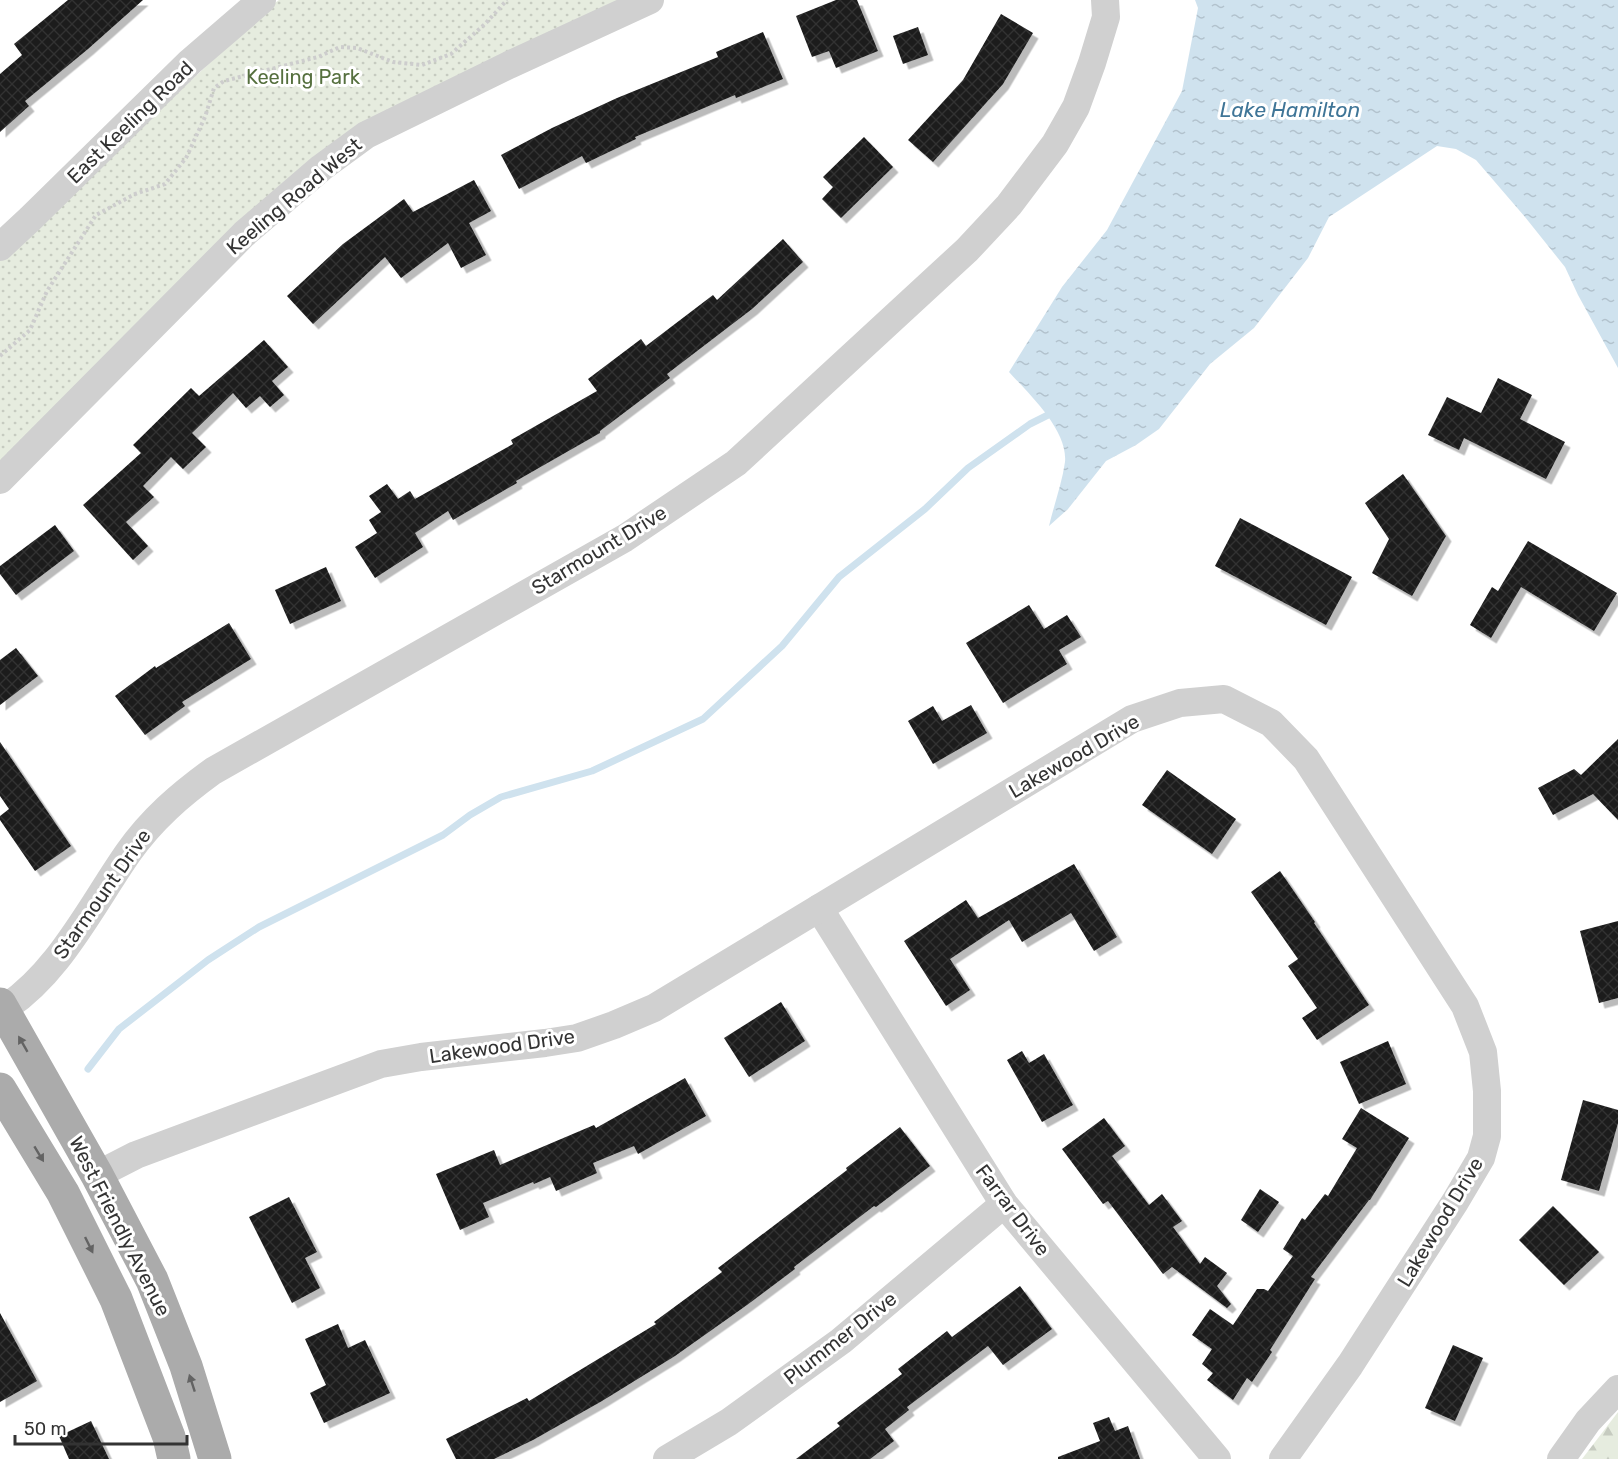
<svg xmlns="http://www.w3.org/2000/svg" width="1618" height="1459" viewBox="0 0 1618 1459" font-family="Rubik,sans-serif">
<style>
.forest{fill:url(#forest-firs)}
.park{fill:url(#park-dots)}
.water{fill:url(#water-ripples)}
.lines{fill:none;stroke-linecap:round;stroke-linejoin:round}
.stream{stroke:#cfe2ee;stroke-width:7}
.building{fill:url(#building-cross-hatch);filter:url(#shadow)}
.path{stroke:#cdcdcd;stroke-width:4;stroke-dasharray:3 3;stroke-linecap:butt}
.minor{stroke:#d0d0d0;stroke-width:28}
.major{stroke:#ababab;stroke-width:33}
.oneway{fill:#636363}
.labels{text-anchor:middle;stroke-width:6;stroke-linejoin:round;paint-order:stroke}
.park-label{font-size:20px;fill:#56703f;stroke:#fff}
.street-label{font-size:20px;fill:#333;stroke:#fff}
.water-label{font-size:21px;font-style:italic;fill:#3f7597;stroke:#fff}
</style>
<defs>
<pattern id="forest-firs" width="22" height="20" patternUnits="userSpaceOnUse" patternTransform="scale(1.5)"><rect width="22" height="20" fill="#e6ecdf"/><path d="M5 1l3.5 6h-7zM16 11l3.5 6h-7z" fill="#c6cbc0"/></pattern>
<pattern id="park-dots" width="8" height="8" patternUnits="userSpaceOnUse" patternTransform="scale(1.5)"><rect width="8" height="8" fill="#e6ecdf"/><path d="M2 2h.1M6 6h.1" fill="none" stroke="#c6cbc0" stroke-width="1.8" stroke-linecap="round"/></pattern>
<pattern id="water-ripples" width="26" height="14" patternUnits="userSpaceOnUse" patternTransform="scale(1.5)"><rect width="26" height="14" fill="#cfe2ee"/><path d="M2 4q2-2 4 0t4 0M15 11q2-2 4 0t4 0" fill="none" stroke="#b2c2cd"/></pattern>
<pattern id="building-cross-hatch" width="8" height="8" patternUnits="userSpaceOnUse" patternTransform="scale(1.5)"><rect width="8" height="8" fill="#1a1a1a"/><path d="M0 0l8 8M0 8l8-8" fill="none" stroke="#333"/></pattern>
<filter id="shadow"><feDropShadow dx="5.5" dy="5.5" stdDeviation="0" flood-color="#0004"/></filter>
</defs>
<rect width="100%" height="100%" fill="#fff"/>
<path class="forest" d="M1618,1412V1459H1582Z"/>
<path class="park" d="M279,0H634L354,131L0,467V258L272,5Z"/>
<path class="water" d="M1195,0H1618V368L1578,295L1565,267L1525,217L1476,160L1456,149L1437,146L1329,217L1308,258L1254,328L1210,364L1159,429L1136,445L1106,461L1068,509L1049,526C1054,505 1062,483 1065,462C1068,430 1029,394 1009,372L1062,287L1107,230L1182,91L1198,8Z"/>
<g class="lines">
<path class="stream" d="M88,1069L119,1029L208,960L259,927L443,835L470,815L501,797L592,771L703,719L782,646L839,577L925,509L968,468L1030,424L1048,415L1054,409"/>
</g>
<g class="building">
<path d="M68,0H143L88,49L25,101L29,106L0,132V74L22,55L14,44Z"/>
<path d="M836,0H857L878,51L836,68L829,51L812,57L796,16Z"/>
<path d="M1001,14L1033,33L1003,84L933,162L908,140L963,80Z"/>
<path d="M918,27L928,55L903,64L893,36Z"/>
<path d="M763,32L783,79L736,98L735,95L635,137L636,139L586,163L582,156L519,189L501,155L552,128L617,98L718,57L716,52Z"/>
<path d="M864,137L893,167L841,218L822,199L833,187L823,177Z"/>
<path d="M474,180L491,211L469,223L486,255L461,268L448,243L401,278L385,257L313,324L287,296L343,244L404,199L413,212Z"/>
<path d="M783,239L803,262L752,309L667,374L670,378L600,431V433L516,481L517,483L453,520L448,511L415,533L423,547L375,578L355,547L377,533L369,520L381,512L369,496L387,484L398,499L410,491L415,499L513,444L511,440L597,391L588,379L641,339L646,346L713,295L717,300Z"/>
<path d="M264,340L288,367L272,381L284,395L270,407L260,396L246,408L233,393L192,433L206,447L183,469L171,457L143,486L154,497L126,522L148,546L133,560L83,505L141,453L133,445L191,388L199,396Z"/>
<path d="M1498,378L1532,395L1520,419L1565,442L1546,479L1464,438L1459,450L1428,435L1447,397L1481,413Z"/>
<path d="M1403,474L1446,536L1412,596L1372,573L1389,539L1365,503Z"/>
<path d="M1240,518L1352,577L1326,625L1215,566Z"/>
<path d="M55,525L74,551L16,595L0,574V566Z"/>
<path d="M1528,541L1617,593L1594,631L1521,587L1491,638L1470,625L1492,587L1498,591Z"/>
<path d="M326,567L341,601L290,624L275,590Z"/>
<path d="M1029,605L1044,629L1067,615L1081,637L1059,650L1067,664L1003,703L966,643Z"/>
<path d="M229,623L251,659L182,702L185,706L145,735L115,696L155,666L156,668Z"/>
<path d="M16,648L38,676L0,705V660Z"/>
<path d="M971,705L987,733L933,764L908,721L933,706L942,721Z"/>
<path d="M1618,739V820L1593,794L1553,815L1538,788L1574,769L1581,775Z"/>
<path d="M0,742L71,846L35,871L0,820V816L9,809L0,796Z"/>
<path d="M1167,770L1236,819L1212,854L1142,805Z"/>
<path d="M1074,864L1117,937L1094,951L1071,913L1022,942L1009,920L950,959L970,990L946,1006L904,941L966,900L978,918Z"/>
<path d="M1280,871L1315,922L1314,923L1369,1005L1317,1040L1302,1018L1317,1008L1288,966L1298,959L1251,892Z"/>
<path d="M1618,921V998L1599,1003L1580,931Z"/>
<path d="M781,1002L805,1041L749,1077L724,1038Z"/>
<path d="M1388,1041L1406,1084L1359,1104L1340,1062Z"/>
<path d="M1022,1051L1029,1063L1044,1054L1073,1105L1042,1122L1007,1060Z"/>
<path d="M685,1078L706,1116L638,1154L634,1146L593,1163L597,1173L556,1191L550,1177L534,1184L533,1182L483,1203L489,1217L460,1230L436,1174L494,1150L500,1165L594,1125L596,1128Z"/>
<path d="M1583,1100L1618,1110V1123L1599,1191L1561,1180Z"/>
<path d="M1361,1108L1409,1138L1370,1200H1369L1311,1277L1315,1279L1270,1350L1272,1352L1252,1382L1247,1378L1233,1400L1207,1380L1213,1373L1202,1364L1212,1349L1192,1335L1210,1309L1233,1325L1257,1289H1264L1268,1291L1293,1256L1283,1249L1302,1218L1305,1220L1325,1194L1328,1196L1357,1148L1342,1139Z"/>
<path d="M1104,1118L1125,1146L1112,1156L1149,1205L1162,1194L1182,1221L1173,1227L1200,1264L1205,1257L1227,1273L1217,1286L1231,1304L1227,1308L1172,1267L1163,1274L1108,1201L1103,1204L1062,1149Z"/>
<path d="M900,1127L930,1166L876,1207L874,1206L794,1267L795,1269L747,1305L675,1356L602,1401L533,1440L494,1459H456L446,1439L527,1398L529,1401L656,1324L654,1322L722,1272L718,1268L847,1170L846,1168Z"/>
<path d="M1260,1189L1279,1202L1258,1232L1241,1220Z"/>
<path d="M289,1197L317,1252L305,1258L320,1288L292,1303L249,1217Z"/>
<path d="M1553,1206L1599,1252L1564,1285L1519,1240Z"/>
<path d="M1020,1286L1052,1329L1003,1365L988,1346L907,1407L909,1410L885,1429L894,1441L870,1459H796L840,1426L837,1423L902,1374L898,1369L947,1331L952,1337Z"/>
<path d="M0,1313L37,1381L0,1402Z"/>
<path d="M338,1324L348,1348L365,1340L390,1393L324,1423L310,1393L326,1385L305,1339Z"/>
<path d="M1453,1345L1483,1358L1455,1421L1425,1408Z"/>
<path d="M1109,1417L1115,1431L1128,1426L1140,1459H1058V1457L1100,1441L1093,1423Z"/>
<path d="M91,1421L109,1459H69L59,1436Z"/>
</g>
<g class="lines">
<path class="path" d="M0,356L30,330L47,291L96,215L135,194L165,184L186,158L205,117L214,88L224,81L318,57L340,47L357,48L393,62L422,65L451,54L485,24L507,0"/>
<g class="minor">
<path d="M0,247L30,219L190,62L262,0"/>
<path d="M0,480L244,234L321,168L366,135L509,65L650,0"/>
<path d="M819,908L1004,1204L1217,1459"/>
<path d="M0,1011C57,977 91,906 128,853C152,819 180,795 213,771L625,538L736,463L967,250L1009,205L1055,144L1076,107L1092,63L1106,17L1105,0"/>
<path d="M97,1175L136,1155L381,1064L421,1057L545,1043L577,1038L614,1025L654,1008L1132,719L1180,703L1224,699L1271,723L1306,759L1465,1006L1483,1052L1487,1091V1136L1481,1158L1455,1202L1350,1365L1283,1459"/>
<path d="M667,1459L729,1422L841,1341L1004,1204"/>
<path d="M1561,1459L1588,1421L1618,1389"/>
</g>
<g class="major">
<path d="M0,1004L97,1175L152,1280L186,1366L215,1459"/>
<path d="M0,1089L63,1193L116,1299L169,1437L174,1459"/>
</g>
</g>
<defs><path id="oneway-solid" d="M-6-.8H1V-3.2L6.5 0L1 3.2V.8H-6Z" transform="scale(1.5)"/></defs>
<g class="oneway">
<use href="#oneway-solid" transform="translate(23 1044) rotate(-120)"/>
<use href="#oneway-solid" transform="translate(39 1154) rotate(59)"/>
<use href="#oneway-solid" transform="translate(89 1245) rotate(64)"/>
<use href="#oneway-solid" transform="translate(192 1383) rotate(-108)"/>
</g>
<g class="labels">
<g class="park-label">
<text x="303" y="84">Keeling Park</text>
</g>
<g class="street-label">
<text transform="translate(130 122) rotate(-44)" y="7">East Keeling Road</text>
<text transform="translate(294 196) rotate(-40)" y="7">Keeling Road West</text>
<text transform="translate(599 550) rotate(-31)" y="7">Starmount Drive</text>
<text transform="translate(1074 756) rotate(-30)" y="7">Lakewood Drive</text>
<text transform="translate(102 894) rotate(-55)" y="7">Starmount Drive</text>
<text transform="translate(502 1046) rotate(-8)" y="7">Lakewood Drive</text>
<text transform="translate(1013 1210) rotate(53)" y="7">Farrar Drive</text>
<text transform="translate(1440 1222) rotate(-59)" y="7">Lakewood Drive</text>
<text transform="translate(120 1226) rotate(63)" y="7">West Friendly Avenue</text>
<text transform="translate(840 1338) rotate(-38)" y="7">Plummer Drive</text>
</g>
<g class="water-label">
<text x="1290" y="117">Lake Hamilton</text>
</g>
</g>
<path d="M15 1435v9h172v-9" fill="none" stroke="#333333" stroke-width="3"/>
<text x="24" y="1435" font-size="18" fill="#333333" stroke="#ffffff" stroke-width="4.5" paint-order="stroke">50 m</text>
</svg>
